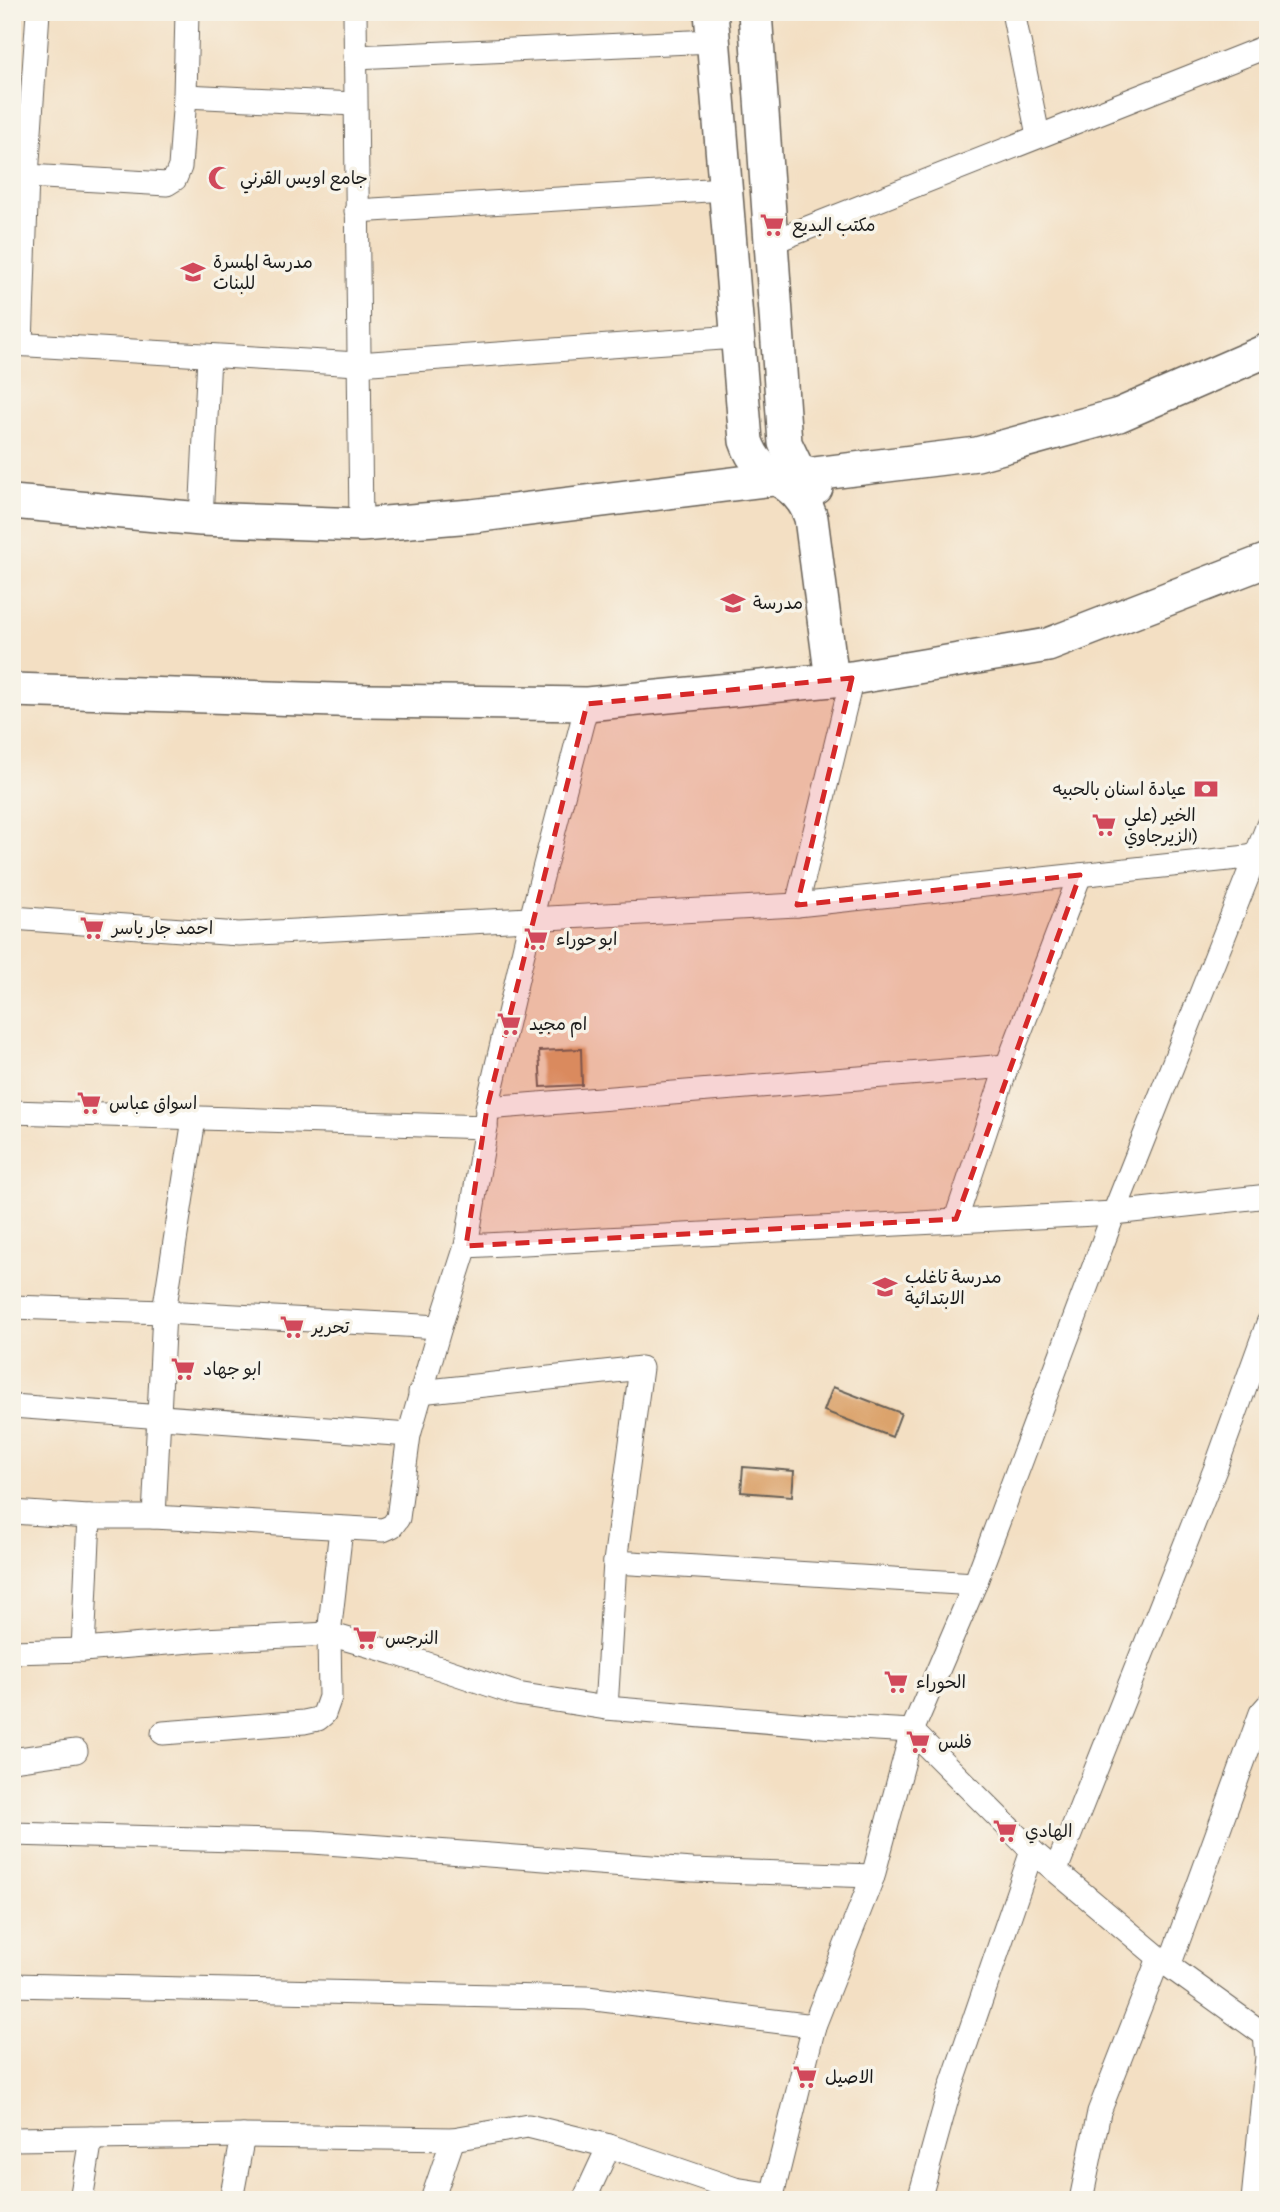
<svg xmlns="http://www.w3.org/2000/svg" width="1280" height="2212" viewBox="0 0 1280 2212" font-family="Pangolin,'Playpen Sans Arabic',sans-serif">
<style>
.building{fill:#dba36c}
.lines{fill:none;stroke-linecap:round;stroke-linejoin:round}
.street-casing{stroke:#676056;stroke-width:25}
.secondary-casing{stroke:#676056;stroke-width:36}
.street{stroke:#fff;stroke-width:23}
.secondary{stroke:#fff;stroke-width:33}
.marked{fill:#d62828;fill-opacity:0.2;stroke:#d62828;stroke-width:5;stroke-dasharray:14 9;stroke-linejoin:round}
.labels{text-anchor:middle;stroke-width:7;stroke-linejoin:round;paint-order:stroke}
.poi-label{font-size:18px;fill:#1c1c1c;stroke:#f7f3e8;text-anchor:start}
</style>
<rect width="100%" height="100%" fill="#f7f3e8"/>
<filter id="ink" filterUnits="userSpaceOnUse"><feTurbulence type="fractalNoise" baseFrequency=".0143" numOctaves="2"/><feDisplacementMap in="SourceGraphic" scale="14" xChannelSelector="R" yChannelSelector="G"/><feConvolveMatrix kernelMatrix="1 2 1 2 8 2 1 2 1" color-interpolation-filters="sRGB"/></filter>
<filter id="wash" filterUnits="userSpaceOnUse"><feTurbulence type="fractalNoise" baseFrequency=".00686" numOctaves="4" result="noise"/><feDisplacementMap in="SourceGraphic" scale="28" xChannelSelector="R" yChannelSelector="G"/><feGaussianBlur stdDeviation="1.57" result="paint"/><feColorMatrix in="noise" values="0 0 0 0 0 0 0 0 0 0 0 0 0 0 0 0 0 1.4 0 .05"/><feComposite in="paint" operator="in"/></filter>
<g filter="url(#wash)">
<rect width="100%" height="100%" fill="#f3dfc3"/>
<g id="blocks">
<g class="building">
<path d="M581,1049L582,1085L541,1087L539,1051Z"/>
<path d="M833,1387L901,1413L892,1437L824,1411Z"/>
<path d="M743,1467L794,1471L792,1496L741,1492Z"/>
</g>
</g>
</g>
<g filter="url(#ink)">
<use href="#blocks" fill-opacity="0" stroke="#676056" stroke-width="2"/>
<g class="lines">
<g class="street-casing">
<g id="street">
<path d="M355,12L361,525"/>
<path d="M1013,12L1038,135"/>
<path d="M355,57L713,41"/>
<path d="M185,96L355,104"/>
<path d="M27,176L167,184L175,179L180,167L185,96L187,12"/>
<path d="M356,211L725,189"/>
<path d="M772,242L1268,46"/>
<path d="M12,344L358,364L736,337"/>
<path d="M21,344L27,176L38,12"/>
<path d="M201,519L209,356"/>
<path d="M797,905L852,678"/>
<path d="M12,918L239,934L797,905L1257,856L1268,859"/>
<path d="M487,1108L1007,1066"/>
<path d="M12,1112L486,1127"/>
<path d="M956,1219L1007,1066L1080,875"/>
<path d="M466,1246L1114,1213L1268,1196"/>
<path d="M12,1307L164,1312L440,1327"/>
<path d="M420,1392L641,1368L615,1562L606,1708"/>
<path d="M12,1406L409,1435"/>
<path d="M12,1512L89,1517H154L383,1530L392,1526L398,1518L409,1435L440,1327L466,1246L486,1127L487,1108L531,919L587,704"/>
<path d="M154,1517L164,1312L194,1119"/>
<path d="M615,1562L975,1584"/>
<path d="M83,1650L89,1517"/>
<path d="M12,1652L83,1650L203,1640L329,1634L395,1653L517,1694L606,1708L822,1726L912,1731L1032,1851L1169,1966L1265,2035L1267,2056L1253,2200"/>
<path d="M163,1733L304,1722L318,1719L324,1714L330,1697L329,1634L341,1529"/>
<path d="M12,1760L76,1751"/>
<path d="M12,1834L313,1842L692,1870L873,1876"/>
<path d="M1056,1870L1216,1467L1268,1323"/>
<path d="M1169,1966L1261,1713L1268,1705"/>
<path d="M12,1985L587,1998L814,2026"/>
<path d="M12,2139L243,2136L453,2139L528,2126L609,2146L735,2189L772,2195"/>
<path d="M81,2200L91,2138"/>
<path d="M231,2200L243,2136"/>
<path d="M432,2200L453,2139"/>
<path d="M584,2200L609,2146"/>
<path d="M771,2200L814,2026L873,1876L912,1731L975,1584L1114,1213L1268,825"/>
<path d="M919,2200L947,2099L1032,1851"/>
<path d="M1081,2200L1099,2112L1159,1958"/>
</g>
</g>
<g class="secondary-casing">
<g id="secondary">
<path d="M711,12L746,441C760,484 796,474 811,518L832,680"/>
<path d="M755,12L785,443L796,466L816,488"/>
<path d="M12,502L201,519L361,525L472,516L977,454L1119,415L1268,350"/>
<path d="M12,690L368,701L587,704L852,678L1048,645L1268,560"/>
</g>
</g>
<use href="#street" class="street"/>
<use href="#secondary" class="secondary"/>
</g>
</g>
<path class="marked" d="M852,678L797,905L1080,875L956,1219L466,1246L487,1108L587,704Z"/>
<defs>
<g id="mosque-bare" transform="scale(1.89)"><path d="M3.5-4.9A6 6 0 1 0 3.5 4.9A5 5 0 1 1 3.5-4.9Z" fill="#d1495b" stroke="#f7f3e8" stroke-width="2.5" paint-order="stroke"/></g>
<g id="supermarket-bare" transform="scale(1.89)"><path d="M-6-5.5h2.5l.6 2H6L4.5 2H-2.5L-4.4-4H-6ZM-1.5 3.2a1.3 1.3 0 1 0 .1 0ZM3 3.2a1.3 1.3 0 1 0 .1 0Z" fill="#d1495b" stroke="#f7f3e8" stroke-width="2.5" paint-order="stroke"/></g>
<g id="school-bare" transform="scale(1.89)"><path d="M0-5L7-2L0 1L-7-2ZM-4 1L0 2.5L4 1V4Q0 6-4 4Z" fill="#d1495b" stroke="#f7f3e8" stroke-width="2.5" paint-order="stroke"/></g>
<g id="bank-bare" transform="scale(1.89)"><path d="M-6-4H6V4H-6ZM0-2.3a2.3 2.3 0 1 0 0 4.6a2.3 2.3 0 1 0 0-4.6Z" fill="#d1495b" stroke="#f7f3e8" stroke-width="2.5" paint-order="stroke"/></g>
</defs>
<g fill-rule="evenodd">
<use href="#mosque-bare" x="220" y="178"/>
<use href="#supermarket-bare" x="772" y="225"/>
<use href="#school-bare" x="193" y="272"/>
<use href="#school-bare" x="733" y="603"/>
<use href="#bank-bare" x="1206" y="789"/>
<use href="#supermarket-bare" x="1104" y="825"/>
<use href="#supermarket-bare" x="92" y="928"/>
<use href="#supermarket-bare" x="536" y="939"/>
<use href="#supermarket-bare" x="509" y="1024"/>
<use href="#supermarket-bare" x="89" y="1103"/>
<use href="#school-bare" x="885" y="1287"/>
<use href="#supermarket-bare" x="292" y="1327"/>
<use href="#supermarket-bare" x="183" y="1369"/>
<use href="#supermarket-bare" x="365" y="1638"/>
<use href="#supermarket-bare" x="896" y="1682"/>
<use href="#supermarket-bare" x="918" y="1742"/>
<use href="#supermarket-bare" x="1005" y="1831"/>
<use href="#supermarket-bare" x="805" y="2077"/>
</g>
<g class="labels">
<g class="poi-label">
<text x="240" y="184">جامع اويس القرني</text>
<text x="792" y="231">مكتب البديع</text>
<text x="213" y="268">مدرسة المسرة<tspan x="213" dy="21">للبنات</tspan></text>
<text x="753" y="609">مدرسة</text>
<text x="1186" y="795" text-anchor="end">عيادة اسنان بالحبيه</text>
<text x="1124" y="821">الخير (علي<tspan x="1124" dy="21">الزيرجاوي)</tspan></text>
<text x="112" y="934">احمد جار ياسر</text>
<text x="556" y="945">ابو حوراء</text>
<text x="529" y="1030">ام مجيد</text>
<text x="109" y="1109">اسواق عباس</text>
<text x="905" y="1283">مدرسة تاغلب<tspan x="905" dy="21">الابتدائية</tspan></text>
<text x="312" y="1333">تحرير</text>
<text x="203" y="1375">ابو جهاد</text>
<text x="385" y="1644">النرجس</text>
<text x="916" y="1688">الحوراء</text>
<text x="938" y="1748">فلس</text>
<text x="1025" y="1837">الهادي</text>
<text x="825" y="2083">الاصيل</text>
</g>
</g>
<rect width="1280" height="2212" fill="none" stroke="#f7f3e8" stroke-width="42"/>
</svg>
